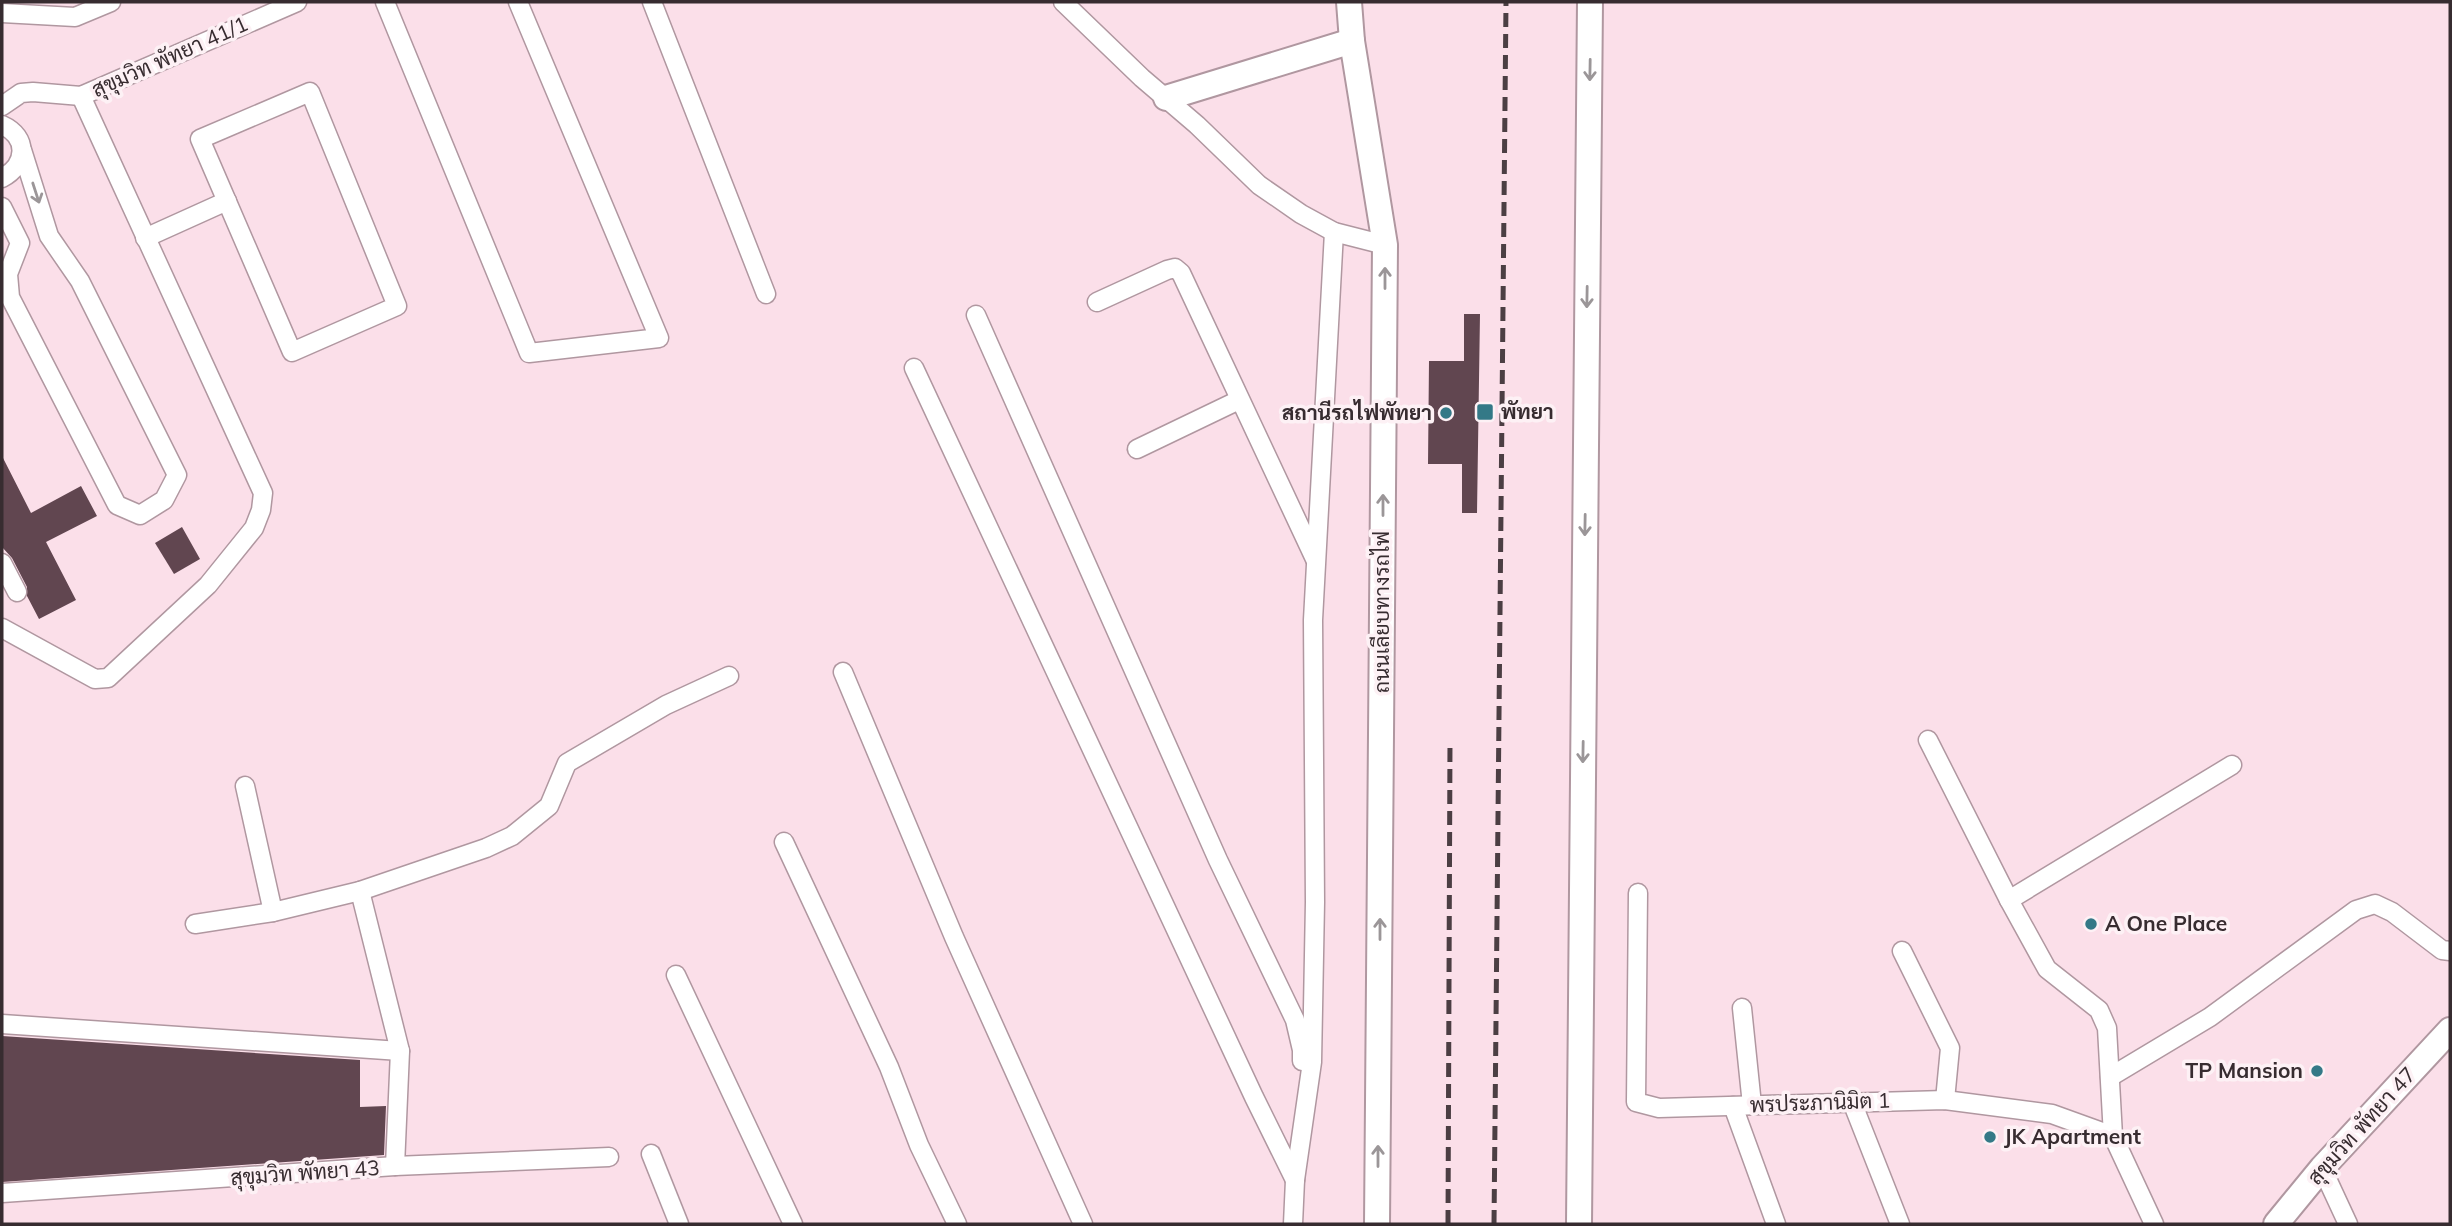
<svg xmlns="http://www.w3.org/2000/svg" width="2452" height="1226" viewBox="0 0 2452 1226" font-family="Mulish,Sarabun,sans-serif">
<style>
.building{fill:#614650}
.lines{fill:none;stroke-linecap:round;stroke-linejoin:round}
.street-casing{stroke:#b097a0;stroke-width:21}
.secondary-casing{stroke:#b097a0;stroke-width:28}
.street{stroke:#fff;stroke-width:18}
.secondary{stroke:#fff;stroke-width:24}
.rail{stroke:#4b3e43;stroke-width:5;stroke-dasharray:14 7;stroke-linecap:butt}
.oneway{stroke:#9b9698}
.poi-dot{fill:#347987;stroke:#fdf1f5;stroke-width:2.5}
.labels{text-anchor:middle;stroke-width:7;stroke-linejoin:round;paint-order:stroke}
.street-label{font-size:21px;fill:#372c30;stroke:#fdf1f5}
.poi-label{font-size:21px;font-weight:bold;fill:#372c30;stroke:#fdf1f5;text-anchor:start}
</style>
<rect width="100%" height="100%" fill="#fbdfe9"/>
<g class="building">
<path d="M1464,314H1480L1477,513H1462V464H1428L1429,361H1464Z"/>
<path d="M2,456L31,513L81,486L97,516L46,542L76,600L39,619L27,596V587L12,558L2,547Z"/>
<path d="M182,527L200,559L174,574L155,543Z"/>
<path d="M2,1036L360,1060V1107L386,1106L384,1155L2,1182Z"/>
</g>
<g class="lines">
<g class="street-casing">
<g id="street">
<path d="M385,2L529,353L659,338L518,2"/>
<path d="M652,2L766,294"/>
<path d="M1063,2L1142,78L1197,125L1259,185L1301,214L1334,232L1385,245"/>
<path d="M2,13L75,17L111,2"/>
<path d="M310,92L397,306L292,352L200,139Z"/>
<path d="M2,106L21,93L33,92L81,96L297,2"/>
<path d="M2,125C29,137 27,165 2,178"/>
<path d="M2,207L20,243L8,274L10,297L117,505L140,515L164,500L177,475L80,281L49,236L22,150"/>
<path d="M145,238L227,201"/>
<path d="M1097,302L1167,270L1175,268L1181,273L1315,559"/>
<path d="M976,315L1218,860L1295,1020L1302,1050V1061"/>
<path d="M914,368L1254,1097L1295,1180"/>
<path d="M1137,449L1239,400"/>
<path d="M2,563L17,592"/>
<path d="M2,628L95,679L108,678L208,585L254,528L261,510L263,493L81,96"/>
<path d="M843,672L954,937L1083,1224"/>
<path d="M1928,740L2009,900L2047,969L2099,1010L2107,1028L2113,1136"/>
<path d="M245,786L273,912"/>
<path d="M784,842L889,1067L919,1145L957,1224"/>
<path d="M360,891L400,1051L395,1166"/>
<path d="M1638,893L1636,1102L1659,1108L1945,1100L2052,1114L2113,1136L2154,1224"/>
<path d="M2009,900L2232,765"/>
<path d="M195,924L273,912L360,891L486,848L512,836L549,806L567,763L666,705L729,676"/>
<path d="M1902,951L1950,1048L1945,1100"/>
<path d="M676,975L793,1224"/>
<path d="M1742,1008L1752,1105"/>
<path d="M2,1024L400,1051"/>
<path d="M2110,1077L2210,1017L2356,910L2375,904L2392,912L2442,950L2450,951"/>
<path d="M1852,1102L1900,1224"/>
<path d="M1733,1106L1776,1224"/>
<path d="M651,1154L679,1224"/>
<path d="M2322,1168L2348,1224"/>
<path d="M2,1193L395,1166L609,1157"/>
<path d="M1293,1224L1295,1180L1312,1062L1315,902L1313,620L1334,232"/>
</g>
</g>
<g class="secondary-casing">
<g id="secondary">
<path d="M1349,2L1352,41L1385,245L1377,1224"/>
<path d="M1166,98L1352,41"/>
<path d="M1579,1224L1590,2"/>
<path d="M2276,1224L2322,1168L2450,1030"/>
</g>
</g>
<use href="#street" class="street"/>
<use href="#secondary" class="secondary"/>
<g class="rail">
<path d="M1448,1224L1450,741"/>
<path d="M1494,1224L1506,2"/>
</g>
</g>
<defs><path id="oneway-shaft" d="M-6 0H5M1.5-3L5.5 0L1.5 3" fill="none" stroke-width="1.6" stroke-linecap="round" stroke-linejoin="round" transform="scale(1.75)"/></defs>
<g class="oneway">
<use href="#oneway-shaft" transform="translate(1590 70) rotate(91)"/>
<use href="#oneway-shaft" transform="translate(36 193) rotate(72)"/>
<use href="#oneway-shaft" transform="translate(1385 278) rotate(-90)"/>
<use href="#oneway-shaft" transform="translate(1587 297) rotate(91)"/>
<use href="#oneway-shaft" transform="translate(1383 505) rotate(-90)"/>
<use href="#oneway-shaft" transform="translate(1585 525) rotate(91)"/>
<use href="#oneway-shaft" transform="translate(1583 752) rotate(91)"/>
<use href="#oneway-shaft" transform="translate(1380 929) rotate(-90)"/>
<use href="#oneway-shaft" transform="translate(1378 1156) rotate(-90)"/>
</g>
<g class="poi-dot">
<rect x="1476" y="403" width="18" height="18" rx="3.5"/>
<circle cx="1446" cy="413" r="7"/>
<circle cx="2091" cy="924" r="7"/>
<circle cx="2317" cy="1071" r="7"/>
<circle cx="1990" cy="1137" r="7"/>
</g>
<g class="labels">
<g class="street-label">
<text transform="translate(170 57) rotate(-24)" y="7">สุขุมวิท พัทยา 41/1</text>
<text transform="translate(1382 612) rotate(-90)" y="7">ถนนเลียบทางรถไฟ</text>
<text transform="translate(1820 1103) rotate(-2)" y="7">พรประภานิมิต 1</text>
<text transform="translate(2362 1126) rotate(-48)" y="7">สุขุมวิท พัทยา 47</text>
<text transform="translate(305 1173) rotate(-4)" y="7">สุขุมวิท พัทยา 43</text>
</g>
<g class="poi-label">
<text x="1501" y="419">พัทยา</text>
<text x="1432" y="420" text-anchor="end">สถานีรถไฟพัทยา</text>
<text x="2105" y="931">A One Place</text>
<text x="2303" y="1078" text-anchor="end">TP Mansion</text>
<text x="2004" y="1144">JK Apartment</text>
</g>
</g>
<rect width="2452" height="1226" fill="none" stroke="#372c30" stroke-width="7"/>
</svg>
